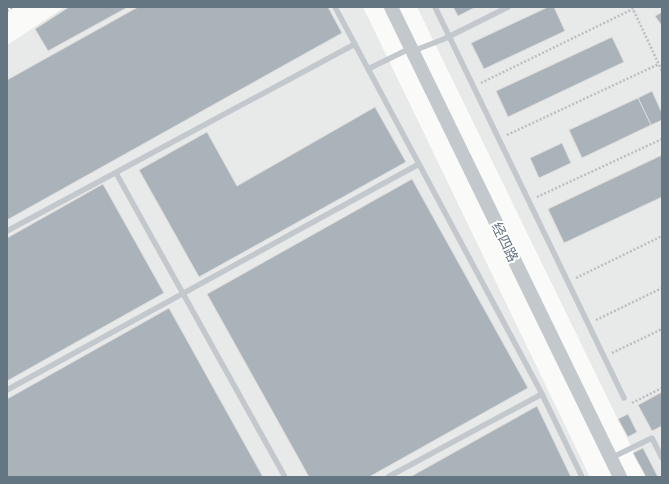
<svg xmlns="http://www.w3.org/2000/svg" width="669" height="484" viewBox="0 0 669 484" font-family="Poppins,'Noto Sans SC',sans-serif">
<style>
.built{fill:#e8e9e9}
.building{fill:#aab3b9;stroke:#dcdcda}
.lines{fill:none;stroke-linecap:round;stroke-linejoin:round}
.path{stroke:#bbbfc2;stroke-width:2.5;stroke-dasharray:2 2;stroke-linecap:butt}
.service{stroke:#c3c8cc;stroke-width:5.5}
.tertiary{stroke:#c3c8cc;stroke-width:14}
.labels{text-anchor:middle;stroke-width:4;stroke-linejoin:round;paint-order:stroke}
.street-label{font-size:14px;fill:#657683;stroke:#fff}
</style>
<rect width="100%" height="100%" fill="#fafaf8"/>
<g class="built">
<path d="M65,7H363L590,477H7V45Z"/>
<path d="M417,7H662V477H646Z"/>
</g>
<g class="building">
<path d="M69,7H128L48,51L35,29Z"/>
<path d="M138,7H328L342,33L7,220V80Z"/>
<path d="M453,7H476L458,16Z"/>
<path d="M548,7H554L565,31L484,69L471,43Z"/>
<path d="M662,12V26L655,16Z"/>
<path d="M612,37L624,62L508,117L496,91Z"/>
<path d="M652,91L662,113V120L651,125L638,98Z"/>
<path d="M638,98L651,125L582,158L569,130Z"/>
<path d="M375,107L406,162L199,277L139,170L207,132L237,186Z"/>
<path d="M562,143L571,163L539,178L530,158Z"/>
<path d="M662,155V197L564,243L548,209Z"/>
<path d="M412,179L528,388L369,477H309L207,294Z"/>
<path d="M103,184L164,293L7,381V238Z"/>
<path d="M169,308L263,477H7V399Z"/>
<path d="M662,392V426L652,431L638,405Z"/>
<path d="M537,406L571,477H410Z"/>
<path d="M628,414L637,432L628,437L618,419Z"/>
<path d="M643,448L658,477H646L633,453Z"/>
</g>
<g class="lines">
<g class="path">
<path d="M632,7L662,71"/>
<path d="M7,11L13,7"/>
<path d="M481,83L633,9"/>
<path d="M507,135L659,64"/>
<path d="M537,197L662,139"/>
<path d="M576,278L662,236"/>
<path d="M596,320L662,288"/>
<path d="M612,353L662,329"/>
<path d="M632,403L662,388"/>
</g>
<g class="service">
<path d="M335,7L542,394L582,477"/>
<path d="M435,7L624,398"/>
<path d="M413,51L444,39L508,7"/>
<path d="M368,69L411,48"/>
<path d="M116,173L285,477"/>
<path d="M7,231L355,44"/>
<path d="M7,390L419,164"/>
<path d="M611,458L652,438L662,458"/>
<path d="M388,477L542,394"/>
</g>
<path class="tertiary" d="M391,7L620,477"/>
</g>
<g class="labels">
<g class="street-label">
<text transform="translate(505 242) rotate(64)" y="5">经四路</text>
</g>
</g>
<rect width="669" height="484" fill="none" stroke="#657683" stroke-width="16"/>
</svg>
